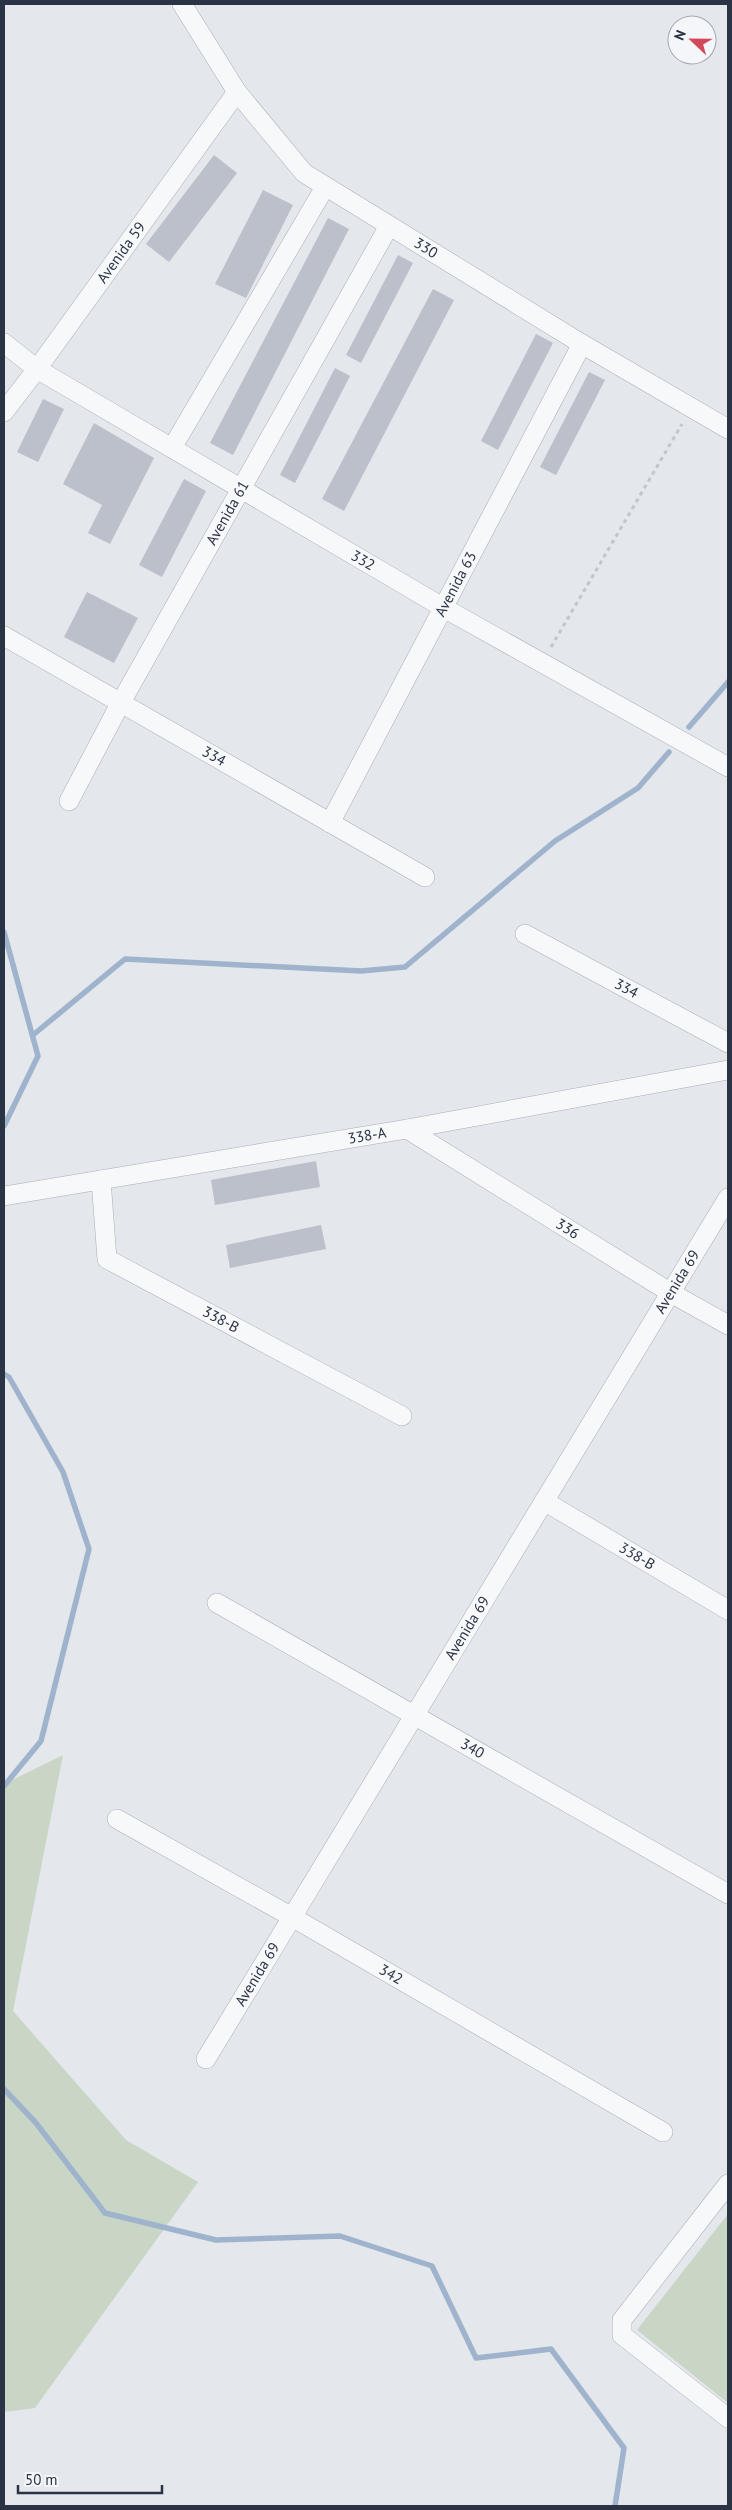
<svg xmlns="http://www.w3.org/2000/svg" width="732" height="2510" viewBox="0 0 732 2510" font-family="'PT Sans',sans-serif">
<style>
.green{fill:#c9d6c5}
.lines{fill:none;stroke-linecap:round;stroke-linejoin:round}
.stream{stroke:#9fb4cc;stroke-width:5.5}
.building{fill:#bbc0ca}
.minor-casing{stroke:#a9aeb7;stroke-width:20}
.path{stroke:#c2c5cb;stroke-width:3;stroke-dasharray:4 4;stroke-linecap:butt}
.minor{stroke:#f7f8fa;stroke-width:19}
.labels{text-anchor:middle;stroke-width:4;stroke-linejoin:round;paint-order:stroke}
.street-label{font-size:15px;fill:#2b3445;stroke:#f4f6f9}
</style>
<rect width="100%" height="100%" fill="#e4e7ec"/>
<g class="green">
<path d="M63,1755L13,2011L126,2140L198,2182L35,2408L4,2412V1784Z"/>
<path d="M728,2214V2403L637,2330Z"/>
</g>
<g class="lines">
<g class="stream">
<path d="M689,727L728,682"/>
<path d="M4,932L38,1056L4,1126"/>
<path d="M33,1035L125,959L361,971L405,967L555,841L638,788L669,752"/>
<path d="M4,1374L9,1377L63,1472L89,1549L41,1741L4,1786"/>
<path d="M4,2089L36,2123L105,2213L216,2240L340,2236L432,2266L476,2358L551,2349L624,2448L615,2506"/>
</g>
</g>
<g class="building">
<path d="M214,155L237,173L169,262L146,244Z"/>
<path d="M263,190L293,205L246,298L215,284Z"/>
<path d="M328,218L349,229L233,455L210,443Z"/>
<path d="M398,255L413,263L361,363L346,355Z"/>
<path d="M433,289L454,300L344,511L322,499Z"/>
<path d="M536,334L553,343L498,450L481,441Z"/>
<path d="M335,368L350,376L295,483L280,475Z"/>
<path d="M589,372L605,380L556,475L540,467Z"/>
<path d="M43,399L64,409L38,462L17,452Z"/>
<path d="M94,423L154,458L110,544L88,533L102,505L63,484Z"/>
<path d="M184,479L206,491L162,577L139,565Z"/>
<path d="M87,592L138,618L114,663L64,637Z"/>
<path d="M316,1161L320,1187L215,1205L211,1180Z"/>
<path d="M321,1225L326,1249L230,1268L226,1245Z"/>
</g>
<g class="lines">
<g class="minor-casing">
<g id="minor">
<path id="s1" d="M182,4L237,92L304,173L582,344L728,429"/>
<path id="s2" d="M4,343L37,369L444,608L728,767"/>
<path id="s3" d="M4,412L37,369L237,92"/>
<path d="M172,448L325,187"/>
<path id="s4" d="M4,636L425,877"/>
<path id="s5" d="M69,801L120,704L389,226"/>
<path id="s6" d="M330,823L582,344"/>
<path id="s7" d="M525,934L728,1043"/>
<path id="s8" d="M407,1129L671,1293L728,1325"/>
<path id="s9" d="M101,1180L107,1259L402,1416"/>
<path id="s10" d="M4,1196L407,1129L728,1070"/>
<path id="s11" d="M544,1501L728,1610"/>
<path id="s12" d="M217,1603L728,1894"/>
<path id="s13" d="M117,1819L292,1917L663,2132"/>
<path id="s14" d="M206,2059L728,1198"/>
<path d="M728,2184L622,2320V2335L728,2418"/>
</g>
</g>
<path class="path" d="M551,647L682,424"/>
<use href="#minor" class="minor"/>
</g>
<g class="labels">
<g class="street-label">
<text dy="5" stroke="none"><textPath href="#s1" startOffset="352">330</textPath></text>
<text dy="5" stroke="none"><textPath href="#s3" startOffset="198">Avenida 59</textPath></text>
<text dy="5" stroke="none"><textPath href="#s5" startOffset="329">Avenida 61</textPath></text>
<text dy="5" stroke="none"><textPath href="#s2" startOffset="420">332</textPath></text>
<text dy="5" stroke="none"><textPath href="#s6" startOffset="270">Avenida 63</textPath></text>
<text dy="5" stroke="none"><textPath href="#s4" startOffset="242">334</textPath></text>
<text dy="5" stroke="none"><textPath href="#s7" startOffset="115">334</textPath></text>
<text dy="5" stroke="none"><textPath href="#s10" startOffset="368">338-A</textPath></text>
<text dy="5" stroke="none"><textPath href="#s8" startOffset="189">336</textPath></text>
<text dy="5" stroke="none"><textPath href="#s14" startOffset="909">Avenida 69</textPath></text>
<text dy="5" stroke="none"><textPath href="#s9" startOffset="208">338-B</textPath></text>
<text dy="5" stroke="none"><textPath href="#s11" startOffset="108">338-B</textPath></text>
<text dy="5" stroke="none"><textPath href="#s14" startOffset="504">Avenida 69</textPath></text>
<text dy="5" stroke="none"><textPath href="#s12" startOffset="294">340</textPath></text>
<text dy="5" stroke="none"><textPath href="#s13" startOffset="315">342</textPath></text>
<text dy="5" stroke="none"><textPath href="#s14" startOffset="99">Avenida 69</textPath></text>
</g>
</g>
<rect width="732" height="2510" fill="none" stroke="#2b3445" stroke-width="10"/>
<g transform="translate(692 40) rotate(292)"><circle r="24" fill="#f4f6f9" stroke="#a4a8b1"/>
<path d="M0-4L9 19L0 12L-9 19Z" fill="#d1495b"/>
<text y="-8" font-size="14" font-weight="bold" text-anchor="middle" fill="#2b3445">N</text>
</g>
<path d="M18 2485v8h144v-8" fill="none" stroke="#2b3445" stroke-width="2.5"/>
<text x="25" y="2485" font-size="15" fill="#2b3445" stroke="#f4f6f9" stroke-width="4" paint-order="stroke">50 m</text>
</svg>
